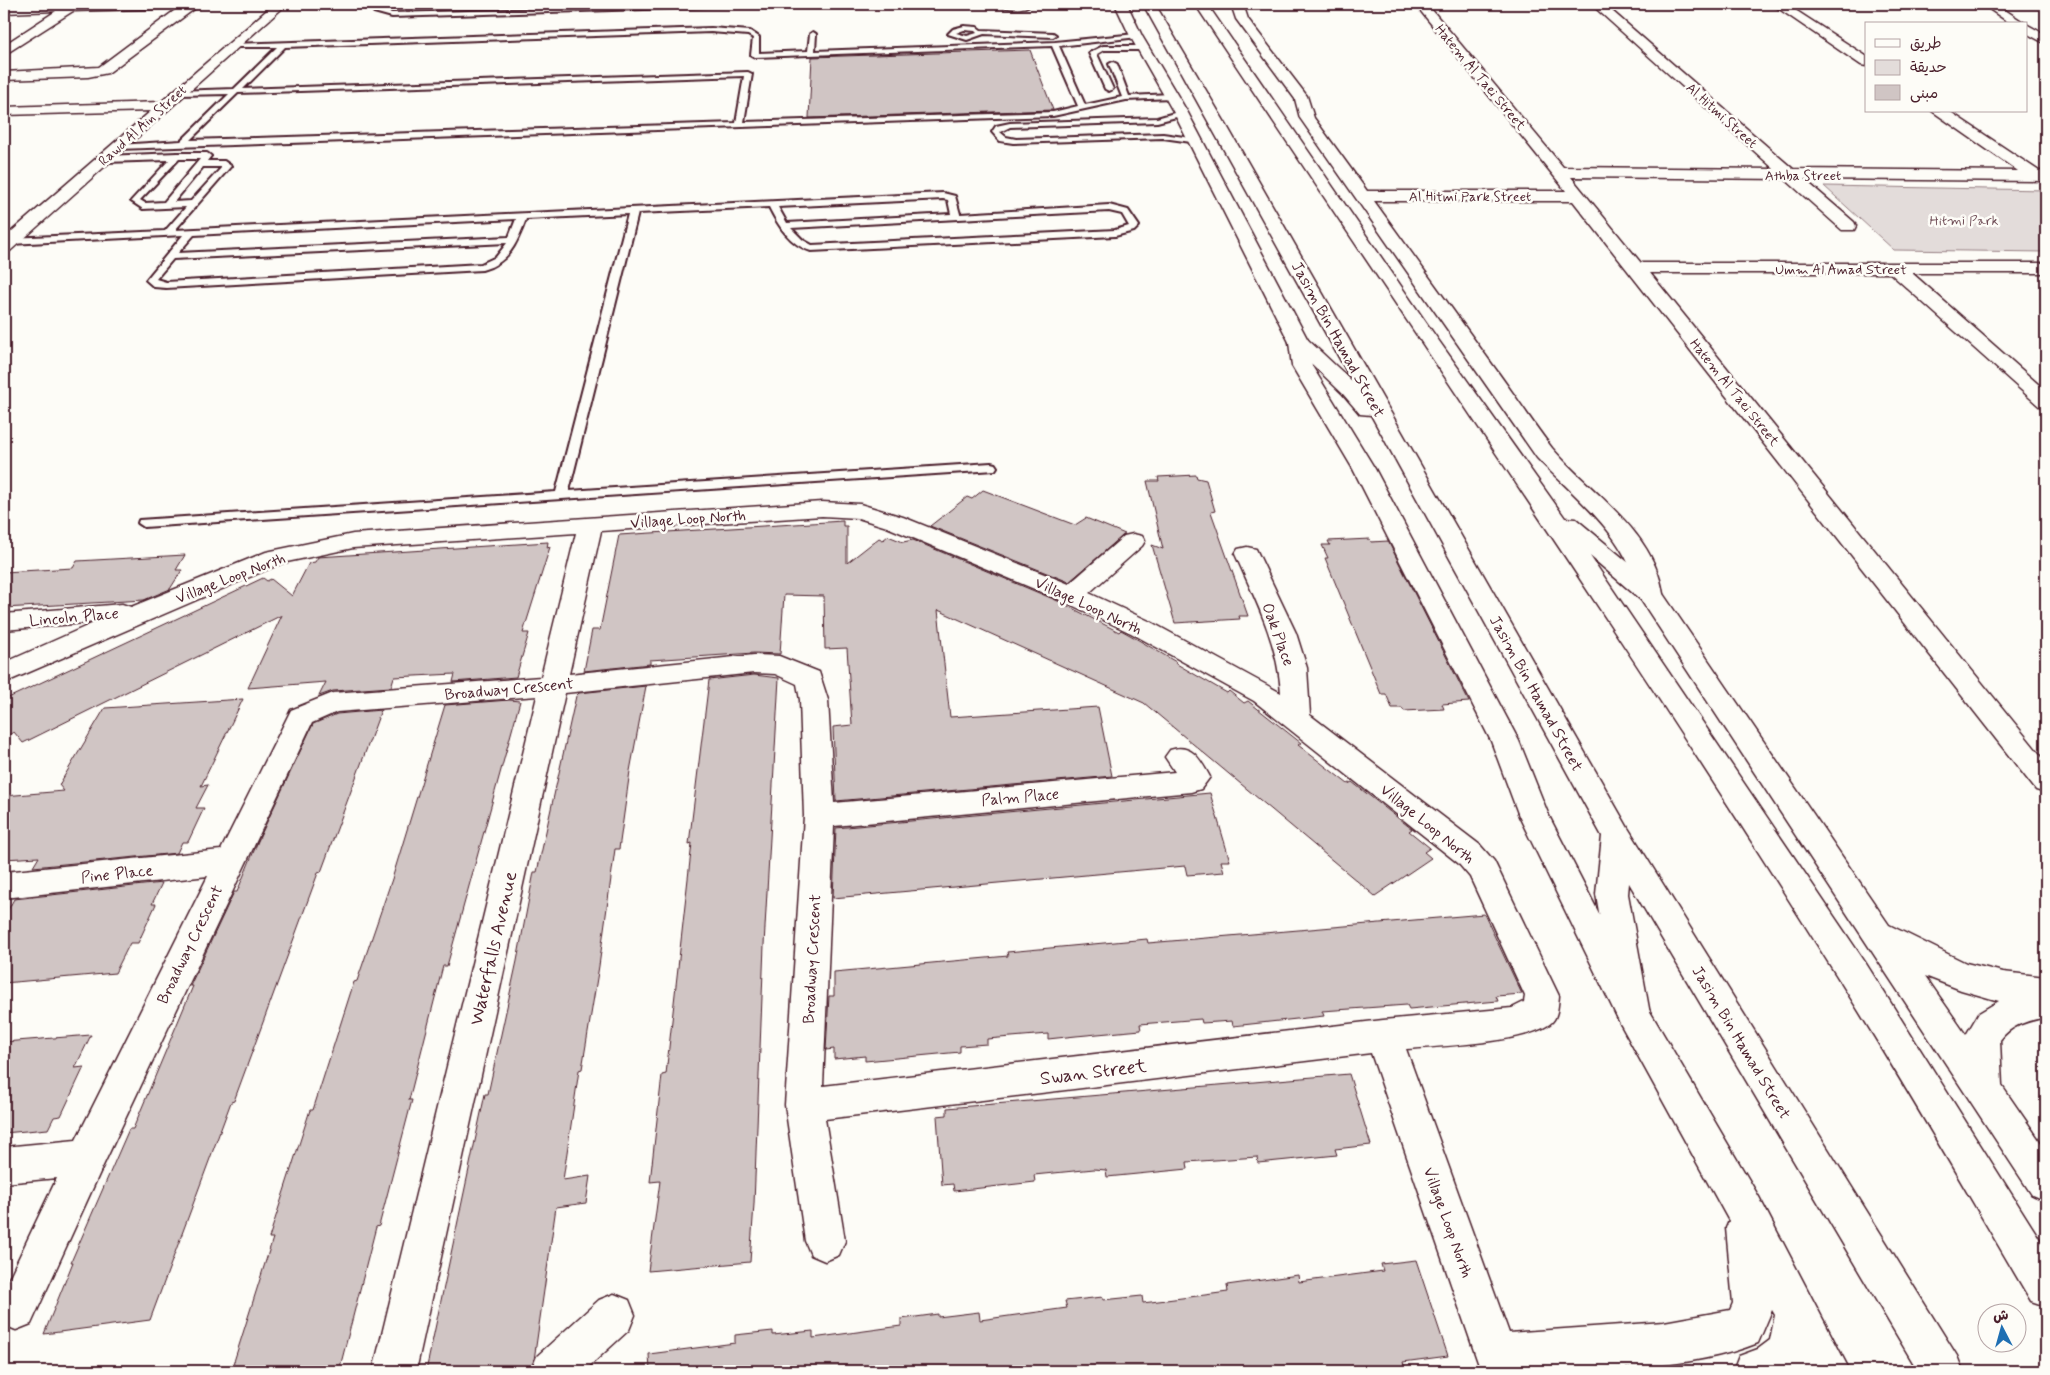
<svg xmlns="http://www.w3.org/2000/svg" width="2050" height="1375" viewBox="0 0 2050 1375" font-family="Mynerve,'Playpen Sans Arabic',sans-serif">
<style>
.green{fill:#e3dcda;stroke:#967e82}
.building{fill:#d0c5c4;stroke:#4a1f2b}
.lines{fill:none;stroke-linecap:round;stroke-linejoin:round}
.service-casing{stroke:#4a1f2b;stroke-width:4}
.minor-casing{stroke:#4a1f2b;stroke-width:3}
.primary-casing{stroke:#4a1f2b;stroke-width:3}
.service{fill:#fdfcf7;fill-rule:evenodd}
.minor{fill:#fdfcf7;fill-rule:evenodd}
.primary{fill:#fdfcf7;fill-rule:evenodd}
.labels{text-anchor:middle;stroke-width:5;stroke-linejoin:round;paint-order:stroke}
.far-street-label{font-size:14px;fill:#4a1f2b;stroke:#fdfcf7}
.far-park-label{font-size:14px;fill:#704e57;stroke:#fdfcf7}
.street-label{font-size:16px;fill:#4a1f2b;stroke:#fdfcf7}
.near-street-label{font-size:19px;fill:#4a1f2b;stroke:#fdfcf7}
</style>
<rect width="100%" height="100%" fill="#fdfcf7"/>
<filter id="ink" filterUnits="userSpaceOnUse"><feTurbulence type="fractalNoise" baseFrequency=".02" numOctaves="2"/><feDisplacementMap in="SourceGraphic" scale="10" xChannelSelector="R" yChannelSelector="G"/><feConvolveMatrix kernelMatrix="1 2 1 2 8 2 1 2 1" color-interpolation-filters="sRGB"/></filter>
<g filter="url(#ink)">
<path class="green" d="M1824,186L2046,190V252L1894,250Z"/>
<g class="building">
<path d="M1030,50L1053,110L809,118L812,57Z"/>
<path d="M1196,475L1197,478L1206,480L1215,511L1211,512L1248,616H1239L1240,619L1175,623L1152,545L1163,549L1147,481H1159L1158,477Z"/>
<path d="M983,490L1075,525L1086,518L1125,534L1069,582L930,526L967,497L972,499Z"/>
<path d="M843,521V526H847V563L879,538L883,540L888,536L903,542L913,540L1058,601L1119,632L1121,630L1130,635L1176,662L1175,663L1227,693L1229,691L1244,703L1248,701L1301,743L1298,745L1348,784L1352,782L1412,829L1409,831L1430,848L1424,852L1431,858L1375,896L1144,703L938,610L950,717L1098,707L1112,776L836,801L833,727L852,725L847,648L825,649L824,596L784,595L780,654L754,653L650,660V664L584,671L592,630H600L619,535Z"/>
<path d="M1370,539L1371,542L1388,541L1469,702L1442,704L1444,709L1404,711L1402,708H1392L1386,694H1381L1325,558H1328L1322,545H1330L1328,541Z"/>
<path d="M548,542L547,548L550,547L523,633H529L516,677L453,682L455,674L394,677L391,687L333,691L319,696L326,682L248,688L282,615L23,743L14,732L4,737V700L263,578L267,581L271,579L292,596L309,563L315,562L318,557Z"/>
<path d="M185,555L176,570H182L170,589L144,600L4,608V572L73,568L77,561Z"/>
<path d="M754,675L779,678L764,945L754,1204L750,1262L648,1271L660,1181L650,1182L662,1075L666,1074L692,843L689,844L709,680Z"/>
<path d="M646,686L630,771L619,849H615L599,966L582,1069L579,1070L563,1180L590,1176L586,1203L556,1207L534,1360L529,1371H426L485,1094H488L517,961L534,872H537L576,696L579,693Z"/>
<path d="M243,699L201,786L208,785L196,808H204L188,842H182L177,853L33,867L39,857L4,859V796L64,791L59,785L105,708Z"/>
<path d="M509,700L520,701L447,966H443L409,1100H412L379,1226L376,1227L339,1371H231L273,1238H269L310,1110H313L354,982L357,981L392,879L445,705Z"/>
<path d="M381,710L321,872L318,873L234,1101L231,1102L150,1320L44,1334L73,1262H71L129,1129H133L193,986H190L234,892H237L258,841L313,724L337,714Z"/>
<path d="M1210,793L1230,861H1221L1224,872L1187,875L1185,866L833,898L836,828Z"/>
<path d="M162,883L152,904H156L138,943H130L115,973L4,983V917L14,899Z"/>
<path d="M1484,914L1522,994L1496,996L1498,1001L1409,1009L1407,1005L1322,1011L1324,1016L1233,1026L1232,1021L1202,1023L1201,1019L1140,1024L1141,1030L1076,1036L1048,1039V1034L987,1039V1044L960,1046V1052L865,1061V1056L834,1059V1049L826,1050L829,996H834V972L1008,956L1007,952L1147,939L1148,943Z"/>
<path d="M91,1035L75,1068L84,1067L61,1116L54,1117L48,1129L4,1133V1042Z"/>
<path d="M1349,1074L1371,1145L1335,1149L1337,1155L1258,1163L1257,1157L1187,1162L1188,1169L1107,1177L1106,1170L1094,1169L1034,1175L1035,1182L954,1191L953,1184L942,1185L937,1116L947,1115V1108Z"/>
<path d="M1416,1260L1448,1356L1403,1362L1406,1371H650L649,1354L735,1343V1335L773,1331V1335L813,1331V1338L901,1326V1319L938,1314V1317L979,1312L980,1320L1067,1308L1065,1301L1103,1297V1300L1142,1296L1143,1303L1228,1292L1227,1285L1298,1275L1299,1282L1383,1271L1381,1264Z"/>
</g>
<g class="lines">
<g class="service-casing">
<g id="service">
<path d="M378,4H384L380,10L392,13L741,4L738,6L392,17L374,12Z"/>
<path d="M964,26L977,27L981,30L1053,33L1056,35L1053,37L984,34L967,40L948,34L953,29ZM964,30L975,31L977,33L967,36L956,33Z"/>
<path d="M711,28L750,31L759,37V53L808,51L810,34L813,32L816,34L815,51L1055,42L1136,34L1138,37L1059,46L1085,105L1122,97L1109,64L1113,62L1117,64L1129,96L1171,94L1175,96L1171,98L1126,100L1053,116L118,149L114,147L118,145L181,141L229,94L179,95L175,93L176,91L234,89L277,47H229L231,44ZM711,32L748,35L753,38L751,55L755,57L1052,46L1078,106L1053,112L744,122L752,74L748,72L243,89L285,47ZM744,76L736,123L190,140L238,93Z"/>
<path d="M1103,46H1144L1148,48L1144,50H1104L1097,54L1113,89L1109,91L1105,89L1089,53Z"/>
<path d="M1181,111H1184V115L1157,122L1010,127L1000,132L1006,137L1016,139L1163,134L1198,139V143L1163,138L1013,143L1000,141L992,132L996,126L1010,123L1157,118Z"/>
<path d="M177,153H207L211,156L207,161H224L231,166L175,230L943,193L955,196L960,214L1109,205L1128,210L1139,226L1134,231L1115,236L811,251C790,245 778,225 769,207L638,213L569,491L991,463L995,464L997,467L995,470L144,527L138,523L139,520L556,492L628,214L526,219C517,243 509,263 482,270L166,288L154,287L146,280L183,235L10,244L5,241L10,238L165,231L186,207L143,209L131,201L169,160L105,162L101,159L105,156ZM179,159H200L164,202L145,203L140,200ZM203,167H222L191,201L174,202ZM943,199L948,200L951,214L787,223L778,207ZM1109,211L1122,214L1129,226L1115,230L812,245L803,240L791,228ZM516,219L509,237L178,253L194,235ZM507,243L496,257L481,264L166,282L156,279L173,259Z"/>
</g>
</g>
<g class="minor-casing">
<g id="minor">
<path d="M67,4H201L108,73L88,77L4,80V72L99,67L178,8L73,11L4,55V45L56,11L4,13V5Z"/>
<path d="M274,4H287L10,251L4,252V238L151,111L4,115V107L161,102Z"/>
<path d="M998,4H1032C1025,10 1005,10 998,4Z"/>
<path d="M1115,4H1127L1142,36L1188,113L1309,342L1312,366L1375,469L1519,741L1549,816L1645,1003L1759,1197L1850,1371H1805L1803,1368L1798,1371H1733L1739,1356L1758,1349L1770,1340L1775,1315L1772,1310L1758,1343C1682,1374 1564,1371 1481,1371L1371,1053L825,1119L845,1241L839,1255L825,1261L811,1255L805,1241L785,1105L804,816L800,700L797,684L775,674L754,673L565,693L416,1371H373L537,696L337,712L312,723L101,1170L31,1324L16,1330L4,1325V1289L57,1178L4,1183V1147L76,1140L208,876L4,898V872L221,850L291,710L333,693L541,677L576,533L353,548L282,563L4,683V663L96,622L4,630V614L122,604L131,607L266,552L353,534L822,502L860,504L903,517L1069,584L1124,536L1133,534L1142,536L1145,541L1142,546L1089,593L1149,621L1281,693C1278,642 1255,599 1235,554L1238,549L1247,547L1256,549L1296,633L1307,668L1310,715L1480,845L1494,861L1559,996C1558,1004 1558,1016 1552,1022C1530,1043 1438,1046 1406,1049L1509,1333L1664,1322L1730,1310L1733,1303L1726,1228L1729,1221L1621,1025L1519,816L1491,741L1353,469L1292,366L1289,342L1174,113L1130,36ZM822,516L858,518L887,527L1063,601L1131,633L1254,701L1458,863L1470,877L1525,996L1524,1002L1512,1008L1383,1020L823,1086L834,826L1191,792L1201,789L1210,777C1200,759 1192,743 1170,750L1165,757L1175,772L834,803L828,700L819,672L779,656L754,655L569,674L601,531Z"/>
<path d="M1231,4H1243L1248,19L1307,96L1314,118L1367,191H1566L1415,4H1427L1563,167L1774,169L1591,4H1604L1793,169L2018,171L1932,111H1949L2039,171H2046V181L1804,179L1854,222L1856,226L1854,230H1842L1785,179L1571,177L1641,263H2046V273H1912L2046,391V408L2039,406L1890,273H1650L2046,762V793L2036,790L1573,201H1374C1414,256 1454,312 1494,367C1514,394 1532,422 1552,448C1590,493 1654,530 1663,594L1889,925L1966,963L2003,972L2046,977V1017C2028,1021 2012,1024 2000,1040L2002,1086L2046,1150V1201L2032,1195L1637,594C1632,540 1573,495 1537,458L1300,118L1295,99L1236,19ZM1925,976L1961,990L1999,1001L1979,1013L1966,1035Z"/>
<path d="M1772,4H1786L1866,56V66L1861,65Z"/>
<path d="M1982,4H1996L2026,24H2011Z"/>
<path d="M2026,24L2046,35V44L2026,33Z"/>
<path d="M614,1294L629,1300L635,1315L629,1330L584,1371H531L537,1356L599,1300Z"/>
</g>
</g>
<g class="primary-casing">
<g id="primary">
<path d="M1143,4H1155L1227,126L1628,828L1957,1356L1963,1371H1918L1629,883L1628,894L1650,1014L1645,1025L1633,1029L1621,1025L1616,1014L1596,894L1602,836L1371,415L1360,414L1343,394L1289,342L1292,338H1306L1352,381Z"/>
<path d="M1195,4H1207L1434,334L1565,518L1576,519L1659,588L1663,594L1659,600L1650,602L1641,600L1590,556L1865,962L2046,1249V1306L2031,1301C1968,1194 1906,1086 1840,981C1633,650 1411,329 1195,4Z"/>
</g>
</g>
<use href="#service" class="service"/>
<use href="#minor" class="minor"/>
<use href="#primary" class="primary"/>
</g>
</g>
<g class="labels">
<g class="far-street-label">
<text transform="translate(1481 77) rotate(50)" y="5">Hatem Al Taei Street</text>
<text transform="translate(1722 115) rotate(42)" y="5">Al Hitmi Street</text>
<text transform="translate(142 125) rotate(-42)" y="5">Rawd Al Ain Street</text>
<text x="1803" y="180">Athba Street</text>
<text x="1470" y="201">Al Hitmi Park Street</text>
<text x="1841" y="274">Umm Al Amad Street</text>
<text transform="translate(1735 392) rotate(51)" y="5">Hatem Al Taei Street</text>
</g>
<g class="far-park-label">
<text x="1964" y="225">Hitmi Park</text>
</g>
<g class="street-label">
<text transform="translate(1339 339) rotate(61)" y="6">Jasim Bin Hamad Street</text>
<text transform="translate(688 518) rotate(-4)" y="6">Village Loop North</text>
<text transform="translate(230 577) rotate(-21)" y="6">Village Loop North</text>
<text transform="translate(1089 605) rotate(25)" y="6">Village Loop North</text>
<text transform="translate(74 616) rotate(-5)" y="6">Lincoln Place</text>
<text transform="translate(1279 634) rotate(70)" y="6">Oak Place</text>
<text transform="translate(509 688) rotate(-5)" y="6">Broadway Crescent</text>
<text transform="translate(1537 693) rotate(61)" y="6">Jasim Bin Hamad Street</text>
<text transform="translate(1020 796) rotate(-5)" y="6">Palm Place</text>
<text transform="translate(1428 823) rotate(39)" y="6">Village Loop North</text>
<text transform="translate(117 873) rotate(-6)" y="6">Pine Place</text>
<text transform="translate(189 944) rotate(-64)" y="6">Broadway Crescent</text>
<text transform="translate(811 959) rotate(-87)" y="6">Broadway Crescent</text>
<text transform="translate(1742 1042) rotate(59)" y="6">Jasim Bin Hamad Street</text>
<text transform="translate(1449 1222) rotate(70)" y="6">Village Loop North</text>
</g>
<g class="near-street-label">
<text transform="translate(492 948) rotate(-77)" y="7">Waterfalls Avenue</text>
<text transform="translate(1093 1071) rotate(-7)" y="7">Swan Street</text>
</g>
</g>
<rect width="2050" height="1375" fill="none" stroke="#fdfcf7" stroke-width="20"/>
<rect x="10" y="10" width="2030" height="1355" fill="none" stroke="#4a1f2b" stroke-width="2" filter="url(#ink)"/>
<rect x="1865" y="22" width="162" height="90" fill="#fdfcf7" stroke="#b5a4a5"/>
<rect x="1875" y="39" width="25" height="8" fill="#fdfcf7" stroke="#b5a4a5"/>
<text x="1910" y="48" font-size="15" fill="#4a1f2b">طريق</text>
<rect x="1875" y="60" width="25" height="15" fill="#e3dcda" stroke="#b5a4a5"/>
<text x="1910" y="72" font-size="15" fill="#4a1f2b">حديقة</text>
<rect x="1875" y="85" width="25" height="15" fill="#d0c5c4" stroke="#b5a4a5"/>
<text x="1910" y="98" font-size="15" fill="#4a1f2b">مبنى</text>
<g transform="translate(2002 1328) rotate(354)"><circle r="24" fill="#fdfcf7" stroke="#b5a4a5"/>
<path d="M0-4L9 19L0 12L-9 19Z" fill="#1f6fb2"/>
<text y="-8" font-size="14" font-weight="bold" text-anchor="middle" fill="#4a1f2b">ش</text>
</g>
</svg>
